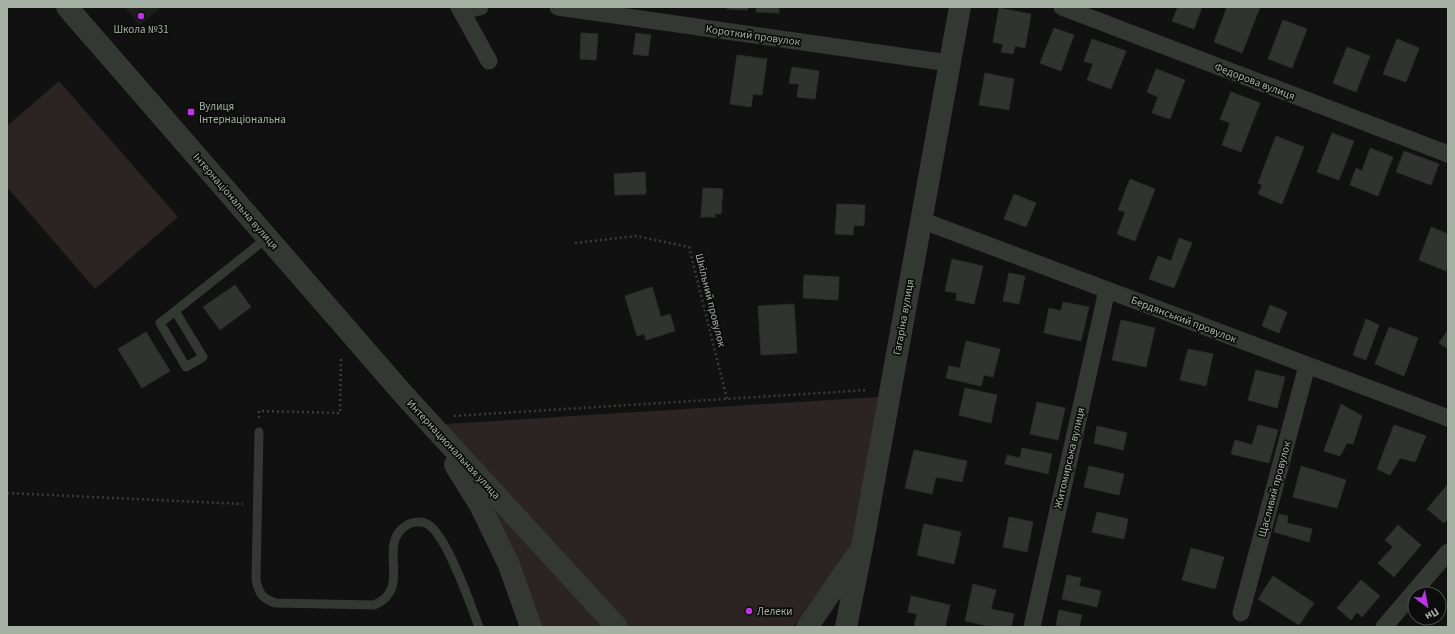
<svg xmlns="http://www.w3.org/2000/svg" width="1455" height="634" viewBox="0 0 1455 634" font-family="'Source Sans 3',sans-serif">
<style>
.built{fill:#1c1e1c}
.green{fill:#2b2423}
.building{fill:#303330;stroke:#2a2d2a}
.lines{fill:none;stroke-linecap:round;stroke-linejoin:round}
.path{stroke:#383d37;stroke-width:2.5;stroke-dasharray:2 3;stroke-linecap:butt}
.service{stroke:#333833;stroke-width:9}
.minor{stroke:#333833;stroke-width:17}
.tertiary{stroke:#333833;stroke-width:22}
.poi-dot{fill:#be33e7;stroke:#0b0c0b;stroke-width:1.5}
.labels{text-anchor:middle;stroke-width:3.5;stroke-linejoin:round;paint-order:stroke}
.poi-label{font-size:11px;fill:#a5b1a2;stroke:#0b0c0b;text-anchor:start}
.street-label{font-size:11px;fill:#a5b1a2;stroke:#0b0c0b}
</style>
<rect width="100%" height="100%" fill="#101110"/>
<path class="built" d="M125,7H162L139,25Z"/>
<g class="green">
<path d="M59,81L178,217L95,289L7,187V126Z"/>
<path d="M878,397L854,542L793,627H629L445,424Z"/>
<path d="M482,489L606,627H540Z"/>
</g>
<g class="building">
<path d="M727,7H748V10L727,9Z"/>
<path d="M756,7H779V13L756,12Z"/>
<path d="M1178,7H1202L1194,29L1172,21Z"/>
<path d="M1227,7H1260L1242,53L1214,42Z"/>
<path d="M999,8L1031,14L1025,48L1015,46L1013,54L1001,52L1003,44L993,42Z"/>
<path d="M1283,20L1307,29L1292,68L1268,59Z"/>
<path d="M1054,28L1074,35L1061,71L1040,63Z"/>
<path d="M581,33L598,34L596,60L580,59Z"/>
<path d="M636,33L651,35L648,56L633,54Z"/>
<path d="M1092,39L1126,51L1111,89L1087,80L1093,64L1084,61Z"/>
<path d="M1397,39L1419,48L1406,82L1383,74Z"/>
<path d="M1347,47L1370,56L1356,92L1333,83Z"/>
<path d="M737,55L767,59L762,95L753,94L751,107L730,104Z"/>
<path d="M792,67L819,71L815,99L797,97L799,84L789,83Z"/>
<path d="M1156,69L1185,80L1170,119L1152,113L1158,97L1147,92Z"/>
<path d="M985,73L1014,79L1009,110L979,105Z"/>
<path d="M1231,92L1260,103L1241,152L1222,145L1230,123L1220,119Z"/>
<path d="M1332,133L1354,141L1339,180L1317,172Z"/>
<path d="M1276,136L1304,147L1282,204L1258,194L1262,185L1258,183Z"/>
<path d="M1370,148L1393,157L1378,196L1350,185L1356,168L1362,171Z"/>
<path d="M1404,151L1439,164L1431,185L1396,172Z"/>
<path d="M645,172L646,194L615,195L614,174Z"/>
<path d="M1130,179L1155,189L1135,241L1117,234L1125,212L1118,210Z"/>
<path d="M703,188L723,189L721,214H715V217H701Z"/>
<path d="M1014,194L1036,203L1026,227L1004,219Z"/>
<path d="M837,204L865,205L864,226L854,225L853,235L835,234Z"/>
<path d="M1431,227L1448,234V265L1446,271L1419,260Z"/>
<path d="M1179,238L1192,243L1174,288L1149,279L1158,256L1171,261Z"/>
<path d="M952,259L983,266L974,304L956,300L957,293L945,291Z"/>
<path d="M1009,273L1025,276L1019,304L1003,301Z"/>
<path d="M804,275L839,277L838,300L803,298Z"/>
<path d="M235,285L251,307L220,330L203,307Z"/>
<path d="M652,287L661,317L670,314L675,331L646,340L644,334L637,336L625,296Z"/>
<path d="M1063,302L1089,307L1081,341L1044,333L1049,308L1061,311Z"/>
<path d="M794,304L797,353L761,355L758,306Z"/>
<path d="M1270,305L1287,312L1279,333L1262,326Z"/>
<path d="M1366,319L1379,325L1366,360L1353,355Z"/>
<path d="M1121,320L1155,328L1146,367L1112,360Z"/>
<path d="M1389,327L1418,338L1404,376L1375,364Z"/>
<path d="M1448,330V349L1439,343Z"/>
<path d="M146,332L170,371L142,388L118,349Z"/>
<path d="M966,341L1000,349L993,377L984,375L981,386L946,378L949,366L960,368Z"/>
<path d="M1188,349L1213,354L1206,386L1180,380Z"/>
<path d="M1256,370L1285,377L1277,408L1248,400Z"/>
<path d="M965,388L997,395L991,423L959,415Z"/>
<path d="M1037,402L1065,408L1058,440L1030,434Z"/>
<path d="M1341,404L1362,416L1353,444L1347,443L1340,456L1324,451Z"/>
<path d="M1258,425L1278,430L1269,463L1231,454L1235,440L1252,445Z"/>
<path d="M1394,425L1426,436L1415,462L1400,458L1390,475L1377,469Z"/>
<path d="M1097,426L1127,433L1123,450L1094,443Z"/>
<path d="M1022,448L1052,454L1048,474L1005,464L1007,455L1020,458Z"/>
<path d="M914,450L967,461L962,482L936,477L932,494L905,488Z"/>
<path d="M1089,466L1124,474L1119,495L1084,487Z"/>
<path d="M1301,466L1346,480L1337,508L1293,497Z"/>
<path d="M1448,484V519L1444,523L1427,509Z"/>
<path d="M1097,512L1128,519L1124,539L1092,532Z"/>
<path d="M1279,514L1288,516L1287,523L1312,529L1309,542L1274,532Z"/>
<path d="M1009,517L1033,522L1027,552L1003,547Z"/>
<path d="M924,524L961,532L954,564L917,555Z"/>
<path d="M1398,525L1421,545L1394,577L1378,563L1393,547L1385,540Z"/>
<path d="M1191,548L1224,557L1215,589L1182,580Z"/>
<path d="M1067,575L1081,578L1079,586L1101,591L1097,607L1062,599Z"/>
<path d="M1273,576L1314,603L1299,625L1258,599Z"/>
<path d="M1361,580L1380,596L1362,617L1357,612L1351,620L1337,608Z"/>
<path d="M973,584L996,590L991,609L1014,614L1011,627H993L965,621Z"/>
<path d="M911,596L950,605L945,627H914L917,614L908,612Z"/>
<path d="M1059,610L1082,615L1079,627H1067L1056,625Z"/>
</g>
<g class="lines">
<g class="path">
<path d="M575,243L636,236L689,247L727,399"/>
<path d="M454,416L868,390"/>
<path d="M259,418V411L340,413L341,357"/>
<path d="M7,493L243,504"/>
</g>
<g class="service">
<path d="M175,311L203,357L186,367L160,323L267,238"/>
<path d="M259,432L256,580C259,594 262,598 275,603L374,605C414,589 375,544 407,525C412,522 420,521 425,523C445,529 471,606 479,627"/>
</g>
<g class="minor">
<path d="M459,7L489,61"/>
<path d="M558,7L949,63"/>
<path d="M1062,7L1448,154"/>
<path d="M461,11L480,7"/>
<path d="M921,220L1448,418"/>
<path d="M1241,613L1307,366"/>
<path d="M1032,627L1107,290"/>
<path d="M1384,627L1448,552"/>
</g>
<g class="tertiary">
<path d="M67,7L405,396L617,627"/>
<path d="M455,465L480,505L509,565L531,627"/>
<path d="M807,627L857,555"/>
<path d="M846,627L862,547L960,7"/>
</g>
</g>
<g class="poi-dot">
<circle cx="141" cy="16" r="4"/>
<rect x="187" y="108" width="8" height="8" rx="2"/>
<circle cx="749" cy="611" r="4"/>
</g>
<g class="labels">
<g class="poi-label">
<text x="141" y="33" text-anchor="middle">Школа №31</text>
<text x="199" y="110">Вулиця<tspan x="199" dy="13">Інтернаціональна</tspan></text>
<text x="757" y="615">Лелеки</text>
</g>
<g class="street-label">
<text transform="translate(753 35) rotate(8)" y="4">Короткий провулок</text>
<text transform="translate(1255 81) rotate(21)" y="4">Федорова вулиця</text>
<text transform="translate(236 201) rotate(49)" y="4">Інтернаціональна вулиця</text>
<text transform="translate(711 300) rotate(76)" y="4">Шкільний провулок</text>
<text transform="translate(903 317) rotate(-80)" y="4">Гагаріна вулиця</text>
<text transform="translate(1184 319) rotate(21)" y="4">Бердянський провулок</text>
<text transform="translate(454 449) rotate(47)" y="4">Интернациональная улица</text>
<text transform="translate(1069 458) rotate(-77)" y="4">Житомирська вулиця</text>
<text transform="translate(1274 489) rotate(-75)" y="4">Щасливий провулок</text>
</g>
</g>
<rect width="1455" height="634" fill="none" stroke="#a5b1a2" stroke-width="16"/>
<g transform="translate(1427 606) rotate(148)"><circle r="19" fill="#0b0c0b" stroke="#494e47"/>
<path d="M0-3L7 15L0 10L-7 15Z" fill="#be33e7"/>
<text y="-6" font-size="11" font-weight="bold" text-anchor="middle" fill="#a5b1a2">Пн</text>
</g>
</svg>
